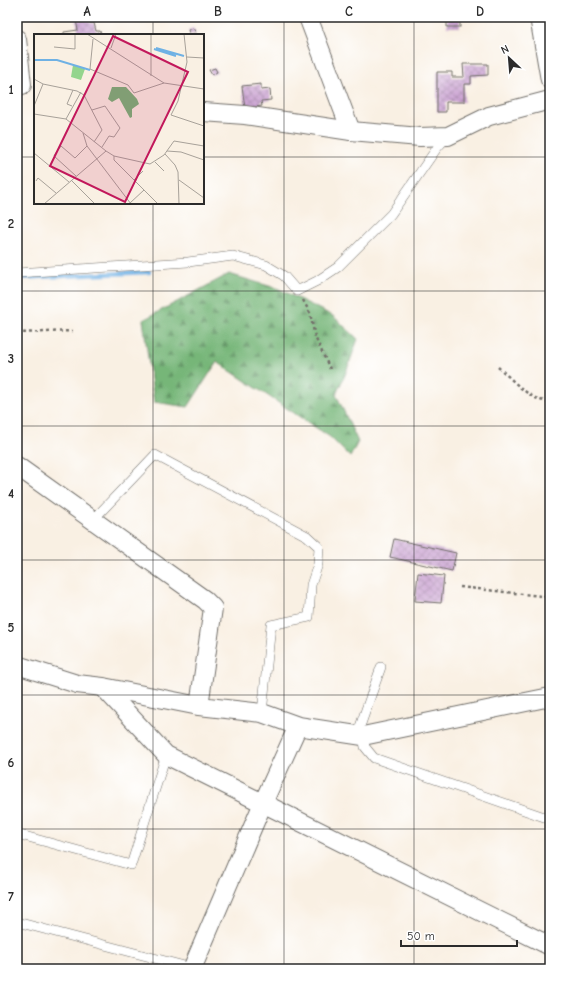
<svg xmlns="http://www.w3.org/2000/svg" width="567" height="986" viewBox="0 0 567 986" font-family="'Comic Neue',sans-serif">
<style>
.forest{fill:url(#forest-firs);stroke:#507052}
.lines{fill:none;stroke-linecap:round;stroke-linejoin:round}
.stream{stroke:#6fb1e4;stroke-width:4.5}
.building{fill:url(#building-cross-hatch)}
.service-casing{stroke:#73706b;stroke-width:10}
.minor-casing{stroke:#73706b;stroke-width:20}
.path{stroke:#73706b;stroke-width:2.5;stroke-dasharray:3 3;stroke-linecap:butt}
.service{stroke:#fff;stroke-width:9}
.minor{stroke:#fff;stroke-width:18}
.grid{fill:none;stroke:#2b2b2b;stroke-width:1;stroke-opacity:0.55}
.inset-river{fill:none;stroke:#6fb1e4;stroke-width:2}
.inset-road{fill:none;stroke:#a7a199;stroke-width:1}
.view{fill:#c2185b;fill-opacity:0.15;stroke:#c2185b;stroke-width:2}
.inset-edge{fill:none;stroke:#2b2b2b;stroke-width:2}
.neatline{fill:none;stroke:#2b2b2b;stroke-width:1.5}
.grid-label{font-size:13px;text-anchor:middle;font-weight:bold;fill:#2b2b2b}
</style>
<defs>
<pattern id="forest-firs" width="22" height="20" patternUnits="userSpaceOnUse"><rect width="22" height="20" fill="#76b678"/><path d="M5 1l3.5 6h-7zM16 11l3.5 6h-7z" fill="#619463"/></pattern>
<pattern id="building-cross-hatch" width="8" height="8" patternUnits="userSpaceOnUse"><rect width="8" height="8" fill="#cca5d3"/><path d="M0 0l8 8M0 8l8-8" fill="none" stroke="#a687ab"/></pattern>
</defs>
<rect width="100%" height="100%" fill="#fff"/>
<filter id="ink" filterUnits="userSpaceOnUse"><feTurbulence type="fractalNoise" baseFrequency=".025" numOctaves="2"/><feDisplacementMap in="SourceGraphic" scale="8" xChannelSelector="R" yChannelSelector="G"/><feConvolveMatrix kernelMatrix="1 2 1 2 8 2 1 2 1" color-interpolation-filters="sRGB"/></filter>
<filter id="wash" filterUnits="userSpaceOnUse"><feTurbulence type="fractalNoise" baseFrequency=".012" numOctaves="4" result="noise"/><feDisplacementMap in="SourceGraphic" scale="16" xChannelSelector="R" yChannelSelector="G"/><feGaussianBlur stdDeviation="0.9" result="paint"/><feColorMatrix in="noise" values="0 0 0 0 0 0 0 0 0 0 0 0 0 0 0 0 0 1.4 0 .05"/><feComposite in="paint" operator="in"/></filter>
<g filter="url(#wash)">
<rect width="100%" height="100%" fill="#f9f0e3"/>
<path class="forest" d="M229,274L279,289L333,316L358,339L345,375L336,394L358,442L350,457L330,437L217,362L188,407L154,402L143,320Z"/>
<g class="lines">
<path class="stream" d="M17,278L149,272"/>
</g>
<g id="blocks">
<g class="building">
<path d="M90,17V23H94L96,31H100L101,35H64V32L78,30L76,20Z"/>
<rect x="447" y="17" width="13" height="10"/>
<path d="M193,28L196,33L190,35L188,30Z"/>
<path d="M463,64H488V75L471,76V84H464V102H446V112H437V72H452V77H464Z"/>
<path d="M215,68L217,72L212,75L209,70Z"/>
<path d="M261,84V90L270,89L271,100L261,101L262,106L245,108L242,86Z"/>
<path d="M394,539L456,553L452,571L390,557Z"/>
<path d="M418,573L444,576L441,603L415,601Z"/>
</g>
</g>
</g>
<g filter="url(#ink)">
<use href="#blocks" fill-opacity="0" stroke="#73706b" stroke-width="1"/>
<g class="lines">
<g class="service-casing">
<g id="service">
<path d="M17,273L188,262L233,256L266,265L284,276L297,291L317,281L338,267L391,214L437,148L447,137"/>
<path d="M93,520L155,455L307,536L319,547L318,564L311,585L309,617L271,625L262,713"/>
<path d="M357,735L381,667"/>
<path d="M363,736L365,747L374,758L550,819"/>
<path d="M17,834L131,865L166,755"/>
<path d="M17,922L192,968"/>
</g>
</g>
<g class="minor-casing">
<g id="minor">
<path d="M308,17L351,131"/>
<path d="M539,17L550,80"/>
<path d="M17,39L22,85"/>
<path d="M203,112L245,115L351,131L420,137L448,136L489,116L550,100"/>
<path d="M17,466L205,600L213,608L199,706"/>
<path d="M17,665L77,684L103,687L199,706L262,713L298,726"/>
<path d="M103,687L166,755L550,946"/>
<path d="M192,969L263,803L298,726L363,736L550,697"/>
</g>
</g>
<g class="path">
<path d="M303,300L310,313L315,337L330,369"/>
<path d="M17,333L73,331"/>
<path d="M498,367C513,380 530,401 550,402"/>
<path d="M460,587L550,597"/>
</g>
<use href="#service" class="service"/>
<use href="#minor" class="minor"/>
</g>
</g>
<path class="grid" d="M153,17V35M284,17V969M414,17V969M17,157H35M203,157H550M153,203V969M17,291H550M17,426H550M17,560H550M17,695H550M17,829H550"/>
<g transform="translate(34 34)">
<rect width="170" height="170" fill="#f9f0e3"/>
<path d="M78,53H92L103,65L105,70L98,75V83L96,84L85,64L78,68L74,65Z" fill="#76b678"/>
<path d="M39,31L51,35L47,46L37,43Z" fill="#93d58d"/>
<path class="inset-river" d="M122,14L150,22M120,15L142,22M0,26H23L56,36"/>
<path class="inset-road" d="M53,0L130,49M117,0V42M150,0L153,28L144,67L137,81L170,92M59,5L56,35L94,51L100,59L130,49L170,55M20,13L41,15V0M77,14L82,0M153,23L170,24M0,45L9,50L43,57L50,61L68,96L60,108M0,72L9,50M38,72L33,70L39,56M58,76L71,72L86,94L80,103L75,102L68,113M0,80L32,85L72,117M32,85L47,58M49,99L53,112L97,170M133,117L147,118L170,126M0,119L35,148M131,120L141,131L144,138L145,170M80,122V126L124,170M121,128L130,137M42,142L20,122L21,120L27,112L41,124L53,112M37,146L61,170M100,146L109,137M145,146L170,164M2,147L4,144L22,159M96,169L110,156M10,170L72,117L80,122L116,130L130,121L140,107L170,112"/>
<path class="view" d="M79,2L154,38L91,168L16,132Z"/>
<rect width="170" height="170" class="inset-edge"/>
</g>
<rect width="567" height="986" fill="none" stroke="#fff" stroke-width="44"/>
<g transform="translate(509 58) rotate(334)" stroke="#ffffff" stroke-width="3" paint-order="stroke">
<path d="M0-3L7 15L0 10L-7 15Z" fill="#2b2b2b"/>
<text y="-6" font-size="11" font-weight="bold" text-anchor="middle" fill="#2b2b2b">N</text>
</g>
<path d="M401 940v6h116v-6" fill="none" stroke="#2b2b2b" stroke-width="2"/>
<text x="407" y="940" font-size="12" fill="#2b2b2b" stroke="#ffffff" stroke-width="3" paint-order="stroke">50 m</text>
<rect x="22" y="22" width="523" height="942" class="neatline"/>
<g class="grid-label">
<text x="87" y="16">A</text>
<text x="218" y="16">B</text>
<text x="349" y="16">C</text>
<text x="480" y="16">D</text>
<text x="11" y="94">1</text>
<text x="11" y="228">2</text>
<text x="11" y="363">3</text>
<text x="11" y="498">4</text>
<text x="11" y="632">5</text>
<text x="11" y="767">6</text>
<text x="11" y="901">7</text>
</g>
</svg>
